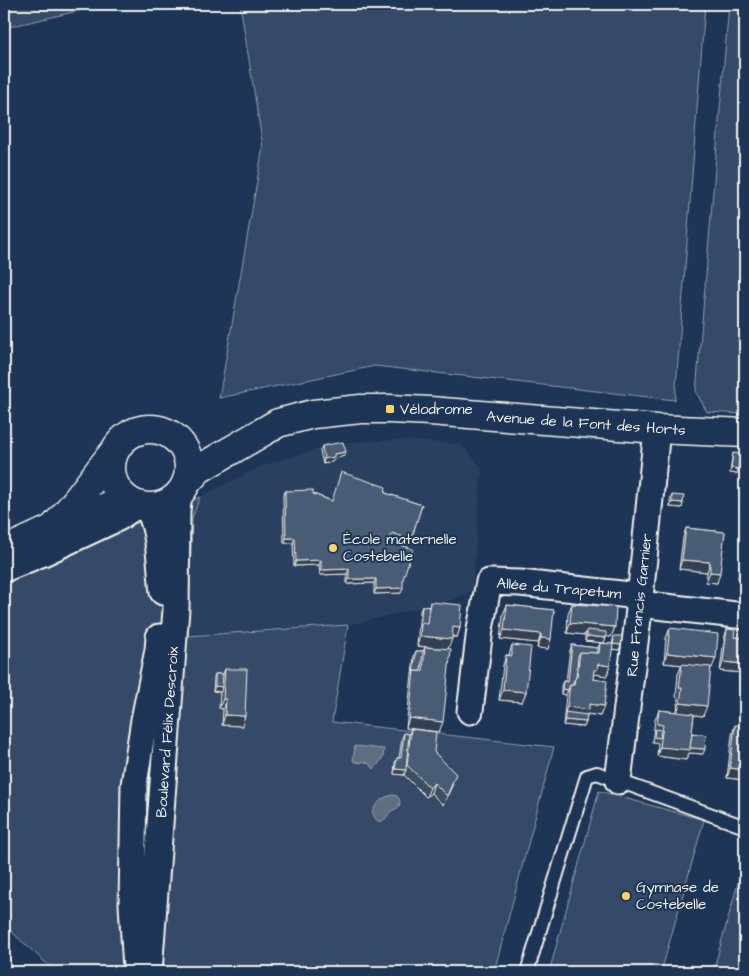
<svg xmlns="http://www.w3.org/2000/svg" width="749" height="976" viewBox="0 0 749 976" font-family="'Architects Daughter',sans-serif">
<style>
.built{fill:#2a4060}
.green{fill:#354a67;stroke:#949ea8}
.water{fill:#5e6d82;stroke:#9aa2ab}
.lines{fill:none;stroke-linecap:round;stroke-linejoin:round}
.lane-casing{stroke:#f4f1e8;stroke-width:16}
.street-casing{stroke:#f4f1e8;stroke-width:29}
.secondary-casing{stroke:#f4f1e8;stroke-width:31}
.lane{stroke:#1d3557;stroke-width:12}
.street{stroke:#1d3557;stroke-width:25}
.secondary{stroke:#1d3557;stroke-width:28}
.wall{fill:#3e4e64;stroke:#f4f1e8}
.shaded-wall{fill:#324051;stroke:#f4f1e8}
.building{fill:#485b74;stroke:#f4f1e8}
.poi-dot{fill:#ffd166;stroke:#1d3557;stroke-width:2}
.labels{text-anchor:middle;stroke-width:4;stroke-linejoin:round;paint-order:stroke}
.poi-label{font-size:15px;fill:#f4f1e8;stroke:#1d3557;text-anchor:start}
.street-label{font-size:15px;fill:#f4f1e8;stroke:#1d3557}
</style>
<rect width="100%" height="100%" fill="#1d3557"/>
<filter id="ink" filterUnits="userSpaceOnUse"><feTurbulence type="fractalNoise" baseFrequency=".02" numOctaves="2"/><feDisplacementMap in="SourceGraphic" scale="10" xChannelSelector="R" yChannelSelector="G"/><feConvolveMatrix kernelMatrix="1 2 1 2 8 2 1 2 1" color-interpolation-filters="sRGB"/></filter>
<g filter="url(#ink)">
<path class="built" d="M400,440L461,444L482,468L472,591L449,601L348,625L188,636L192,517L200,497L264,465L339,443Z"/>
<g class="green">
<path d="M4,4H108L4,28Z"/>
<path d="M240,4H705L675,400L375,366L219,398L263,147Z"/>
<path d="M729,4H745V414L707,412L696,392Z"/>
<path d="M200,497L192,518L188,636L348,625L332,722L554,747L494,972H56L4,925V555L147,521Z"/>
<path d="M599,791L704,820L661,972H549Z"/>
<path d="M745,858V972H713Z"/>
</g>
<g class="water">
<path d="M355,746L384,749L383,758L374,769L368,763L361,761V763L353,761Z"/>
<path d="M393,795L397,796C399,798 400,800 400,803C399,809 395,809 391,811C389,813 387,817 386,818C379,826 374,819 372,811C378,802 382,797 393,795Z"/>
</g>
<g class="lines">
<g class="lane-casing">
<path id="lane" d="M527,972L587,776L597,773L745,827"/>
</g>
<g class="street-casing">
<g id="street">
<path d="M147,507C160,527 160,568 163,592"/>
<path d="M4,569L43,553L118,518L137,505"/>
<path d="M639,604L745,616"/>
<path d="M470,711L480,629L489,582L520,583L639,596"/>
<path d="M618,781L638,618L657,429"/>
<path d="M136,969L132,904L134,785L144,720L158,650L159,637"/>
<path d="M149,972L176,609L177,511L178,501L180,493"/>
</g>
</g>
<g class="secondary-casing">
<g id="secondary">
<circle cx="150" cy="468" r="39"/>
<path d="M186,483L199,469L278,423L313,414L361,409H390L430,411L657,429L745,433"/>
<path d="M56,525C77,502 94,476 113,453"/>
<path d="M4,551L54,528L126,499"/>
</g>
</g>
<use href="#lane" class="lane"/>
<use href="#street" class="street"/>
<use href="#secondary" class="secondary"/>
</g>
<g class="wall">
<path d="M322,446L344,456L334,459L332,462L323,464L320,451Z"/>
<path d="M733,453L737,474L730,473L732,458Z"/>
<path d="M745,468V506H740L743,474Z"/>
<path d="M285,491L313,494L332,501L385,493L422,505L409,545L390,538L389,541L403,579L401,593L374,594V583L347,584V574L320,575L319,565L294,566L293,543H284L283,496Z"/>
<path d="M672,495L683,503L682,508L670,507V500Z"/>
<path d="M686,528L725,532L717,583L706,582L707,572L679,569L683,538Z"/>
<path d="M745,539V579L738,578L742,549Z"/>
<path d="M430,602L460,628L457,637H452L448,649L417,646L420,611L422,606L429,607Z"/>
<path d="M572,604L615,627L611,637L606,636L604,643L585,641V635L567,633L568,613Z"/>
<path d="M507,605L554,610L548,649L537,648L538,643L500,639L503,614Z"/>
<path d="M670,628L712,668H710L703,716L694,715L692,733L703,754L689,753L686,760L657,756L658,743L652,742L655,720L659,710L677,712L678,698L676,697L678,674L682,665L664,663L666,638Z"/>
<path d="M727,629L734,637L745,638V671L744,673L720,671L724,639Z"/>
<path d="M614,636L621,645L619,650L612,649L607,676L595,674L594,679L604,706L600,716L587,714L586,722L584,727L563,725L566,695L561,694V686L563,681H566L570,650L572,645L598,648L600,643L612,644Z"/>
<path d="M512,645L526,692L522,702L499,700L503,665L506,655H509Z"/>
<path d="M425,647L439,732L406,728L414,656L416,651H423Z"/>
<path d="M225,669L242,726L222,725L223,709L219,708L220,692L213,691L214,678L215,674H223Z"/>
<path d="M735,725L745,780L727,778L732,735Z"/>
<path d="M411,729L434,752L453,784L443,805L431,793L426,797L404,775L394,774L395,763L397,758H399L402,738L404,733L409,734Z"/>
</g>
<g class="shaded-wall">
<path d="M346,452L344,456L334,459L332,462L323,464L324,459L334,454Z"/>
<path d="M731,468L738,469L737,474L730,473Z"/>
<path d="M743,496H745V506H740Z"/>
<path d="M672,502L683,503L682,508L670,507Z"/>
<path d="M286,538H295L293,543H284Z"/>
<path d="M321,560L319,565L294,566L296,561Z"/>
<path d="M682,560L710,562L707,572L679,569Z"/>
<path d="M349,569L347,574L320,575L321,570Z"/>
<path d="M742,569H745V579L738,578Z"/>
<path d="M710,572L720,573L717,583L706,582Z"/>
<path d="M349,579H376L374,583L347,584Z"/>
<path d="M403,588L401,593L374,594L376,589Z"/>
<path d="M570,623L615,627L611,637L587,635V630L585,635L567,633Z"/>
<path d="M453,627L460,628L457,637L449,636Z"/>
<path d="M504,630L541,634L538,643L500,639Z"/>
<path d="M420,636L452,639L448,649L417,646Z"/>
<path d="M587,636L606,638L604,643L585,641Z"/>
<path d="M541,638L551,639L548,649L537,648Z"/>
<path d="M613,644L621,645L619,650L611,649Z"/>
<path d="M667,653L716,658L712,668L664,663Z"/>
<path d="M723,662L745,664V671L744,673L720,671Z"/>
<path d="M598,664L610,666L607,676L595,674L593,680L590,679L594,670Z"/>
<path d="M215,686L222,687L221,692L213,691Z"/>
<path d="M562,689L568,690L566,695L561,694Z"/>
<path d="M503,690L526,692L522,702L499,700Z"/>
<path d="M223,699H226L223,709L219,708Z"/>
<path d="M680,703L707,706L703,716L677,713Z"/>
<path d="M589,704L604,706L600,716L587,714L585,719L565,712L567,707Z"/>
<path d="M225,715L245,716L242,726L222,725Z"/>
<path d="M409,718L443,722L439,732L406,728Z"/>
<path d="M565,720L586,722L584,727L563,725Z"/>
<path d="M660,747L689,748L705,749L703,754L689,753L686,760L657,756Z"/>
<path d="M730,768L745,770V780L727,778Z"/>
<path d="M395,769L406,770L404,775L394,774Z"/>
<path d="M434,783L431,793L426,797L430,788Z"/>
</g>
<g class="building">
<path d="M343,442L346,452L334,454V457L324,459L322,446Z"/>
<path d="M733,453L740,454L738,469L731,468Z"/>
<path d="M341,472L386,487L385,493L422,505L411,540L392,533L389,541L413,549L403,579V588L376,589V579H349V569L321,570V560L296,561L295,538H286L285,491L313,490V494L332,501Z"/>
<path d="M745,477V496H743Z"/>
<path d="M672,495L684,496L683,503L672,502Z"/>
<path d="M686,528L725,532L720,573L710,572V562L682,560Z"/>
<path d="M745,539V569H742Z"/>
<path d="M430,602L462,605L460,628L453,627L452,639L420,636L421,623L428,624Z"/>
<path d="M572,604L616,607L615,627L570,623Z"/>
<path d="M507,605L554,610L551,639L541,638V634L504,630Z"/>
<path d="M422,606L429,607L427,624L421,623L420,628Z"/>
<path d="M670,628L718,634L716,658L667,653Z"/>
<path d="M727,629L735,630L734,637L745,638V664L723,662Z"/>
<path d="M587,630L606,632V638L587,636Z"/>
<path d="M614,636H622L621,645L613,644Z"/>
<path d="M600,643L613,644L610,666L598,664L597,670H594L593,679L607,681L604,706L589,704V710L567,707L570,685H574L575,677H577L580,652L599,653Z"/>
<path d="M512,645L531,647L526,692L503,690L506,655L512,656Z"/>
<path d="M572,645L598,648V653L580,652L578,656L576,677L573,682V685H570L568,690L562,689L563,681L568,682Z"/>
<path d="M425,647L451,649L443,722L409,718L414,671H423Z"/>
<path d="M416,651H423L421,671H414L413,675Z"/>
<path d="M682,664L711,667L707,706L680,703L682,688H679Z"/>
<path d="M225,669H247L245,716L225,715L226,699H223Z"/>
<path d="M215,674H223L222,687L215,686Z"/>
<path d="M659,710L694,714L690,750L660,747L663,725L657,724Z"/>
<path d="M565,712L587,715L586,722L565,720Z"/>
<path d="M735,725L745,726V770L730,768Z"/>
<path d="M411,729L436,732L434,752L456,774L447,796L434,783L430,788L407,765Z"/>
<path d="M655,729L661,730L660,738L654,737Z"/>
<path d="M404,733L409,734L406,770L395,769L397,758H401Z"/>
<path d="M692,733L706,735L705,749L690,748Z"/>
<path d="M4,970H8L9,972H4Z"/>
</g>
</g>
<g class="poi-dot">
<rect x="385" y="404" width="10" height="10" rx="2.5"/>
<circle cx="333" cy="548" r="5"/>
<circle cx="626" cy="896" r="5"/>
</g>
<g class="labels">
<g class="poi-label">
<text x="400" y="414">Vélodrome</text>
<text x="343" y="544">École maternelle<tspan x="343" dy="17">Costebelle</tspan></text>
<text x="636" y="892">Gymnase de<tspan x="636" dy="17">Costebelle</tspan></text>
</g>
<g class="street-label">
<text transform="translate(586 423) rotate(4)" y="5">Avenue de la Font des Horts</text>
<text transform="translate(559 588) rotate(5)" y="5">Allée du Trapetum</text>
<text transform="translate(639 605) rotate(-84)" y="5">Rue Francis Garnier</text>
<text transform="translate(167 732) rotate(-86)" y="5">Boulevard Félix Descroix</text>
</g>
</g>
<rect width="749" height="976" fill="none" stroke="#1d3557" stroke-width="20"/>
<rect x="10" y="10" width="729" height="956" fill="none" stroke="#f4f1e8" stroke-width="2" filter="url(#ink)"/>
</svg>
